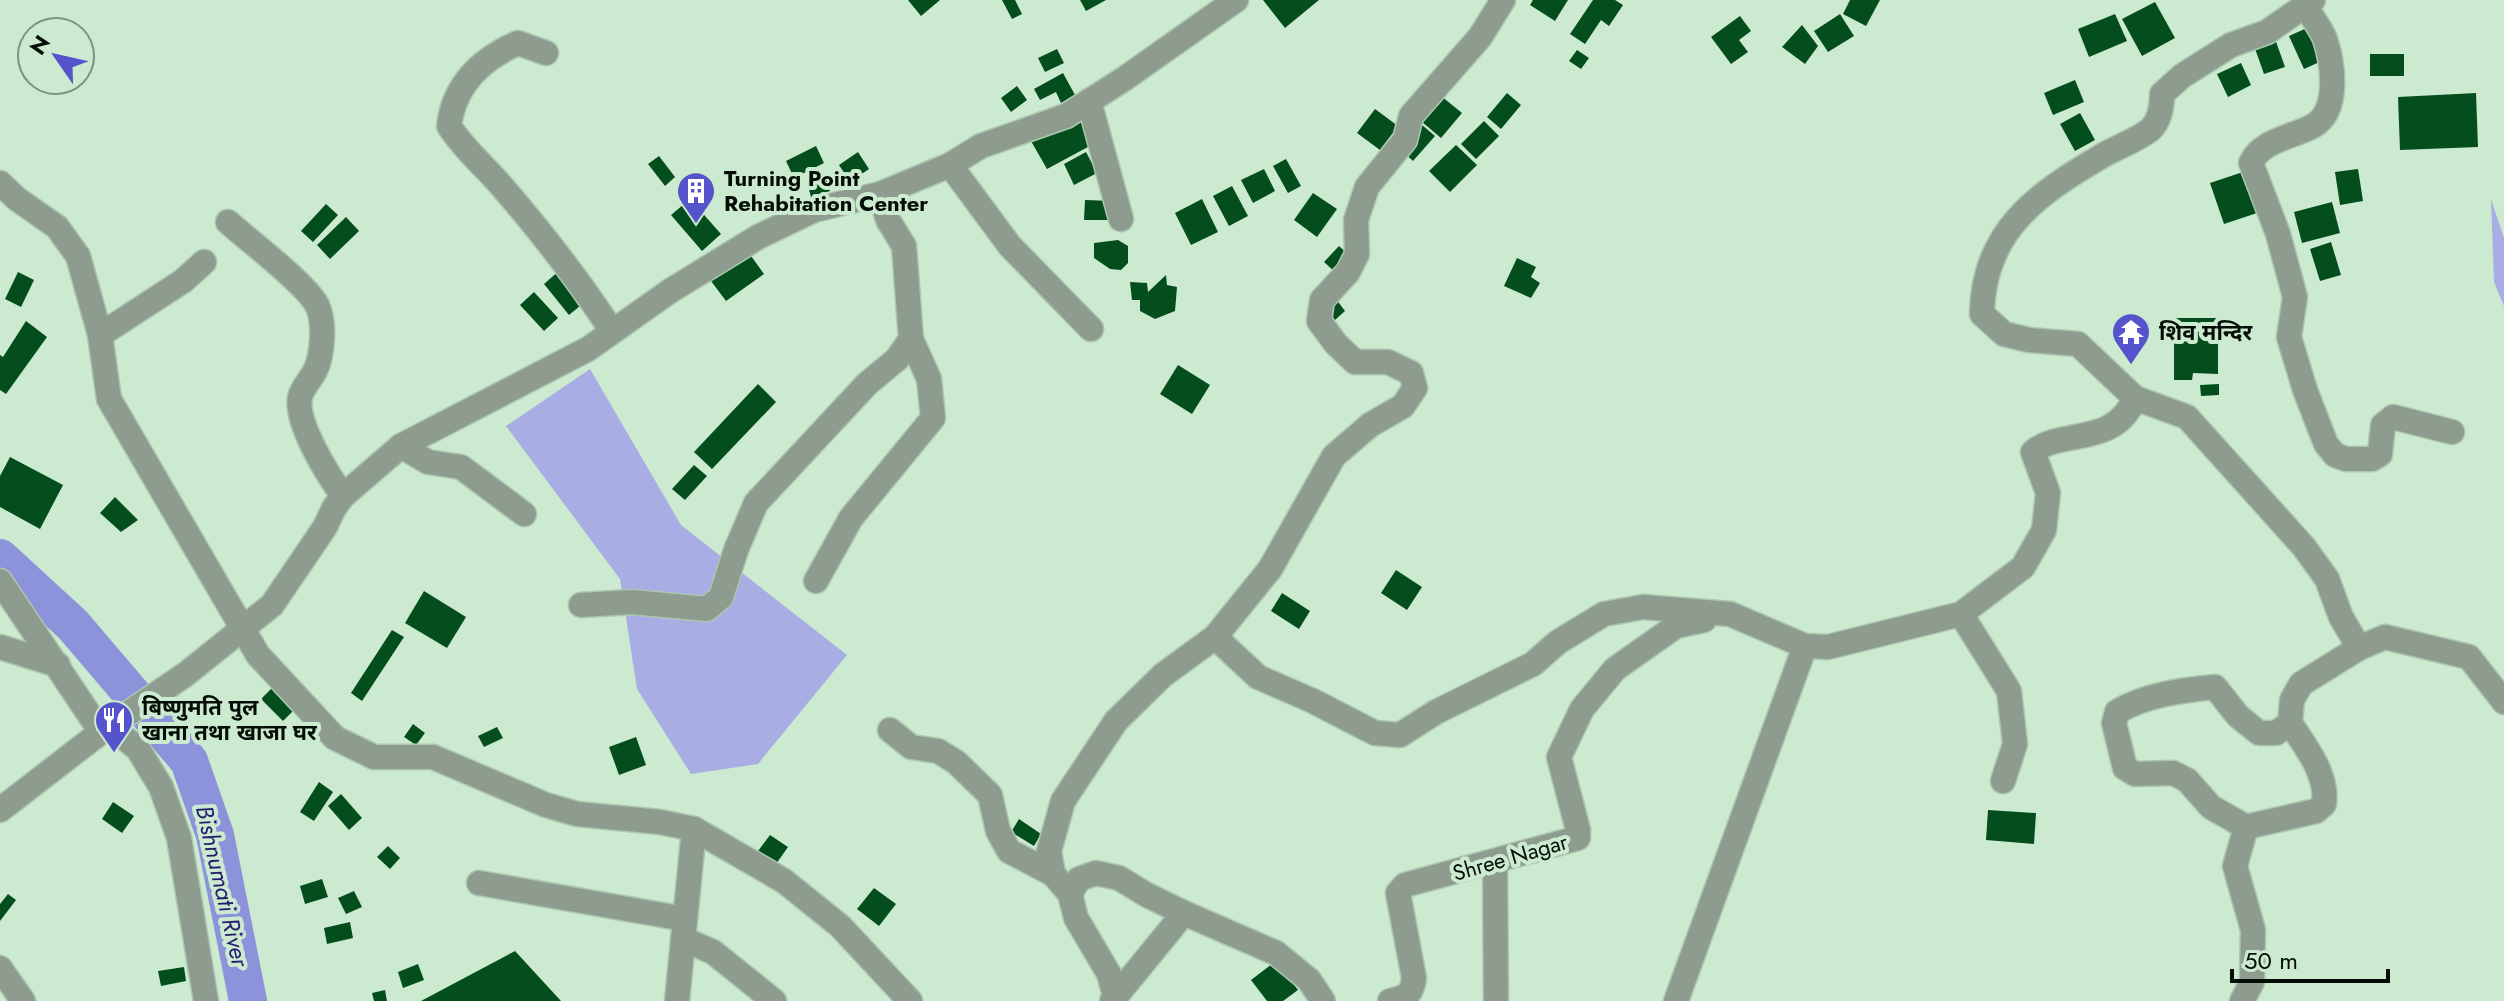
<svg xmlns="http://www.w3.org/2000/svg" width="2504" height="1001" viewBox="0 0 2504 1001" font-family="Jost,'Noto Sans Devanagari',sans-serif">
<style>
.green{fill:#a8aee4}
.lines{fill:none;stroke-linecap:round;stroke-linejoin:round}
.river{stroke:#8c93db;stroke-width:38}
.building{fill:#034e1c}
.minor-casing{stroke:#acc7af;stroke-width:27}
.minor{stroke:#8e9b8f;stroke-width:24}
.labels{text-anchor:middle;stroke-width:8;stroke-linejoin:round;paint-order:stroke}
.poi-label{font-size:22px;font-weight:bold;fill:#050e06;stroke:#cceacf;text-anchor:start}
.street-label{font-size:22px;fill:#050e06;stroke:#cceacf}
.water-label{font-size:24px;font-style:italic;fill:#251c6f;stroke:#cceacf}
</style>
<rect width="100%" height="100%" fill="#cceacf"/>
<g class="green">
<path d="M2491,199L2504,238V306L2494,282Z"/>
<path d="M590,369L681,525L847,655L758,764L691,774L637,689L620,579L506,426Z"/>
</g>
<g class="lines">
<path class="river" d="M0,558L73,625L189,761L215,835L248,1001"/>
</g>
<g class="building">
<path d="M908,0H940L921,16Z"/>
<path d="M1002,0H1015L1022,14L1012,19Z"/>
<path d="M1080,0H1106L1086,11Z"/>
<path d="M1263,0H1319L1285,28Z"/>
<path d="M1533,0H1568L1555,21L1530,5Z"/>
<path d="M1593,0H1615L1623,5L1609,26L1601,20L1585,44L1570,34Z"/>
<path d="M1850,0H1880L1866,26L1843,14Z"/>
<path d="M2155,2L2175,38L2142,56L2122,19Z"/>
<path d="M1840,14L1854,36L1828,52L1814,31Z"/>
<path d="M2115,14L2127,41L2089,57L2078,29Z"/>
<path d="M1740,16L1751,31L1739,40L1748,52L1731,64L1711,37Z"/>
<path d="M1802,25L1818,46L1805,64L1782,47Z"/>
<path d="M2309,27L2324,60L2304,69L2289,36Z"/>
<path d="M2274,36L2285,67L2264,74L2253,43Z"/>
<path d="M1057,49L1064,63L1045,72L1038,58Z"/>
<path d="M1577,50L1589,58L1581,69L1569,61Z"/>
<rect x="2370" y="54" width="34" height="22"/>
<path d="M2241,63L2251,85L2228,97L2217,74Z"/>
<path d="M1063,73L1075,95L1061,103L1056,92L1040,100L1034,89Z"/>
<path d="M2075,80L2084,102L2053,115L2044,93Z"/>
<path d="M1017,86L1027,100L1011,112L1001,98Z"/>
<path d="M1435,91L1462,113L1441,138L1415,116Z"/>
<path d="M1507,93L1521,105L1501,129L1487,117Z"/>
<path d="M2476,93L2478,147L2400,150L2398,97Z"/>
<path d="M1375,109L1398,126L1380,150L1357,133Z"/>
<path d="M1084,111L1099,141L1047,169L1031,141Z"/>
<path d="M2080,113L2095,140L2075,151L2060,124Z"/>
<path d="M1484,121L1499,136L1476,159L1461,144Z"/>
<path d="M1422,125L1435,136L1413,161L1401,150Z"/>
<path d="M1456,145L1477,165L1450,192L1429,171Z"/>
<path d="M816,146L824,163L794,178L786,161Z"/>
<path d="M858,152L869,169L850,182L839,165Z"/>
<path d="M1086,152L1097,173L1074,185L1064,164Z"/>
<path d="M659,156L675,177L665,186L648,164Z"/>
<path d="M1286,159L1301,186L1288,193L1273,166Z"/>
<path d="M1264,169L1275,191L1253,203L1241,180Z"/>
<path d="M2358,169L2363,201L2340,205L2335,172Z"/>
<path d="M2246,171L2260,212L2224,224L2210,183Z"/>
<path d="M825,176L830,191L811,197L807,182Z"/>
<path d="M1232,186L1248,216L1229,226L1213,196Z"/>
<path d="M1313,193L1337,209L1317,237L1294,220Z"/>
<path d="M690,199L721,234L702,251L671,215Z"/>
<path d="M1202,199L1218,232L1191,245L1175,213Z"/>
<path d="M1085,200L1113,201V220H1084Z"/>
<path d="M2332,202L2340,233L2302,243L2294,212Z"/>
<path d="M326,204L338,215L313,242L301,231Z"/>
<path d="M346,217L359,231L330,259L317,245Z"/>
<path d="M1118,240L1128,246V263L1121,270L1110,269L1094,258V243Z"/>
<path d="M2331,242L2341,275L2320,281L2310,249Z"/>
<path d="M1339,246L1350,256L1335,272L1324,262Z"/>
<path d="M746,249L764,274L726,301L708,277Z"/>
<path d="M1517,258L1536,267L1531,277L1540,283L1531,298L1504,286Z"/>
<path d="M560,270L586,301L569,315L544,284Z"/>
<path d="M18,272L34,280L21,307L5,299Z"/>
<path d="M1166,275L1167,285L1177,287L1175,311L1155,319L1140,311V300H1132L1130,282L1147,283L1148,292Z"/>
<path d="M534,292L558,318L544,331L520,305Z"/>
<path d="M1336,299L1345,311L1335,320L1325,308Z"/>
<path d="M2174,318H2218V374L2193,373L2192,380H2174Z"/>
<path d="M26,321L47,337L6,394L0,390V355L3,357Z"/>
<path d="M1178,365L1210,385L1192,414L1160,394Z"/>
<path d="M758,384L776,402L712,469L694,452Z"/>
<path d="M2219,384V395L2201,396L2200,385Z"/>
<path d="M10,457L63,485L40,529L0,507V476Z"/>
<path d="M694,465L707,476L685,500L672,489Z"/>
<path d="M115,497L138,520L121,532L100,513Z"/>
<path d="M1396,570L1422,587L1407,610L1381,593Z"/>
<path d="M424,591L466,617L447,648L405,623Z"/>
<path d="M1282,593L1310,611L1299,629L1271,611Z"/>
<path d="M392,630L404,637L362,701L351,693Z"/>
<path d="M272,688L294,710L283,721L261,699Z"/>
<path d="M413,724L425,733L416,745L404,737Z"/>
<path d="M497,727L503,738L484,747L478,736Z"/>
<path d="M636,737L646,765L619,775L609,747Z"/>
<path d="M319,782L333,792L314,821L300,812Z"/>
<path d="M341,794L362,818L349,830L328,806Z"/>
<path d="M113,802L134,816L122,833L102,819Z"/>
<path d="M1988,810L2036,813L2034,844L1986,840Z"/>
<path d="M1019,819L1041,834L1034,846L1011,832Z"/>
<path d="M770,835L788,847L776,864L758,851Z"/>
<path d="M388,846L400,858L390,869L377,857Z"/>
<path d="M322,879L328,897L305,904L300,886Z"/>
<path d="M874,888L896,904L879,926L857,909Z"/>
<path d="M354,891L362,907L346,914L338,898Z"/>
<path d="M8,894L16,900L0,921V904Z"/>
<path d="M350,922L353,938L327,944L324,928Z"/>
<path d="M515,951L561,1001H421Z"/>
<path d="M1276,961L1298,990L1283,1001H1267L1251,980Z"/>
<path d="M418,964L424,980L403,988L398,972Z"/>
<path d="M184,967L186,981L161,986L158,971Z"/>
<path d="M385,990L387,1001H374L372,993Z"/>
</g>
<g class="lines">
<g class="minor-casing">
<g id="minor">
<path d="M2306,7C2312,18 2321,28 2325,39C2333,63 2340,111 2313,126C2293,137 2261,140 2251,163L2278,234L2295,297L2289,337L2305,390L2326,444L2335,455L2346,459H2372L2380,454L2383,425L2393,417L2452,432"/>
<path d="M546,53L518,43C481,59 454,85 449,126C463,148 481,163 498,182C539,229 578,279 612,331"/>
<path d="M1089,101L1121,219"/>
<path d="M950,165L1010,246L1091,329"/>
<path d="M0,183L17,199L57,227L78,256L100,335L109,399L258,655L335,738L374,757H433L546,805L577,814L660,822L694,829L784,881L840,926L910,1001"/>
<path d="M228,222C248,240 306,284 317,305C325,321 323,355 315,371C311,379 302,388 300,397C295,423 328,475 343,496"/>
<path d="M100,335L183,281L204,262"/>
<path d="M401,446L428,462L461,467L524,514"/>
<path d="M0,581L101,732"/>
<path d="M816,581L851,518L933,418L929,379L911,339"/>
<path d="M581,605L632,602L707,609L721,597L736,550L756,503L867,384L897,359L911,339L904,246L888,220L880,194"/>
<path d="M1961,614L2009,691L2015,744L2003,781"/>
<path d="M1215,637L1258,677L1313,701L1375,733L1400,735L1436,712L1533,664L1558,642L1604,614L1643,607L1730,614L1805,646L1828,647L1961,614L2023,567L2044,530L2048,493L2033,452C2061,428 2114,448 2135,398"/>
<path d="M0,647L58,665"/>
<path d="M2359,648L2385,637L2469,657L2504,702"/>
<path d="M110,726L138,749L161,787L179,838L206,1001"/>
<path d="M890,730L911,747L938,751L956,762L990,795L998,831L1009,851L1053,874"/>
<path d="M0,810L101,732L186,674L272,605L325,527L334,508L343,496L401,446L588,349L670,291L758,237L814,210L880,194L950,165L981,146L1066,116L1124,79L1236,0"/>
<path d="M2246,827L2316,811L2324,804C2328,775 2306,747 2290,723"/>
<path d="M1495,862L1496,1001"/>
<path d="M479,883L685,919"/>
<path d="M1070,894L1053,874L1049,851L1063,801L1116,721L1163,675L1215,637L1270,569L1334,456L1370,425L1403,406L1415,388L1411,373L1388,362H1355L1336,344L1319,321L1322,300L1348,272L1357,254L1356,220L1367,187L1405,140L1411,116L1480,37L1503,0"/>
<path d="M683,939L713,952L774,1001"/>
<path d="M0,968L23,1001"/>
<path d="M1115,996L1109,974L1076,918L1070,894L1079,879L1096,873L1119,878L1147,895L1184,913L1276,953L1309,980L1323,1001"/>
<path d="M677,1001L694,829"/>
<path d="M1112,1001L1184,913"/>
<path d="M1390,1001C1406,997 1412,995 1414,978L1398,893L1405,885L1578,838V830L1559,757L1582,709L1615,669L1676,626L1704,620"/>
<path d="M1676,1001L1805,646"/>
<path d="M2242,1001L2252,982L2253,930L2235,866L2246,827L2211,807L2187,780L2173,773L2135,774L2125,768L2114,723L2117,712C2144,695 2183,690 2215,687L2238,716L2259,733H2276L2290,723L2292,700L2301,684L2359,648L2341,617L2327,579L2304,547L2187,417L2135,398L2078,344L2029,340L2004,334L1982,314C1983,231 2037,194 2102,156C2117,147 2138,140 2151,129C2160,120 2162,106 2162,94L2182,76L2231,45L2267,32L2313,0"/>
</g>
</g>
<use href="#minor" class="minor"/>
</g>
<defs>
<g id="building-pin" transform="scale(2)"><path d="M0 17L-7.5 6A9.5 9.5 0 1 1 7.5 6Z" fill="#5654cc" stroke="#cceacf"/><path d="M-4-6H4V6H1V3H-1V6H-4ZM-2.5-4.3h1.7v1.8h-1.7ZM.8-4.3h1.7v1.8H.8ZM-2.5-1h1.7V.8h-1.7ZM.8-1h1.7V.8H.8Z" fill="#fff"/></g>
<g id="temple-pin" transform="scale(2)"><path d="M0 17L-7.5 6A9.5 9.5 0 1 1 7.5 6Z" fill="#5654cc" stroke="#cceacf"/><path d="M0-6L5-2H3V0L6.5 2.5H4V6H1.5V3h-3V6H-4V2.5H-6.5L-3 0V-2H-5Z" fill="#fff"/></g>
<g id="restaurant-pin" transform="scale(2)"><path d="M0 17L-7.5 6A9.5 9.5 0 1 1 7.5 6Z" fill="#5654cc" stroke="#cceacf"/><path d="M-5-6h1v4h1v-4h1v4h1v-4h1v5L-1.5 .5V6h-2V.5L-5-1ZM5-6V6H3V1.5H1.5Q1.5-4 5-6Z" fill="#fff"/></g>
</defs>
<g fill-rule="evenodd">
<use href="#building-pin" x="696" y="191"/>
<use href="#temple-pin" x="2131" y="332"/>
<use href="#restaurant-pin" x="114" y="720"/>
</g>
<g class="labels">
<g class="poi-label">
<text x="724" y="186">Turning Point<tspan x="724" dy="25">Rehabitation Center</tspan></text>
<text x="2159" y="340">शिव मन्दिर</text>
<text x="142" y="715">बिष्णुमति पुल<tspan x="142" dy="25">खाना तथा खाजा घर</tspan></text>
</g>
<g class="street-label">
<text transform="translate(1510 857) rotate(-16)" y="8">Shree Nagar</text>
</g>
<g class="water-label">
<text transform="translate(222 886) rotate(77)" y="8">Bishnumati River</text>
</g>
</g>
<g transform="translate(56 56) rotate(304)"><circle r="38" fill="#cceacf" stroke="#7c927f" stroke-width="2"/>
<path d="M0-6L14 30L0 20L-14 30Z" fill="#5654cc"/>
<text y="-12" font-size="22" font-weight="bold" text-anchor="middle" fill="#050e06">N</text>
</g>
<path d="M2232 969v12h156v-12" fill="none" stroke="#050e06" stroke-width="4"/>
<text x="2244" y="969" font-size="24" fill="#050e06" stroke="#cceacf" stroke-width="6" paint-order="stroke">50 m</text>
</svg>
